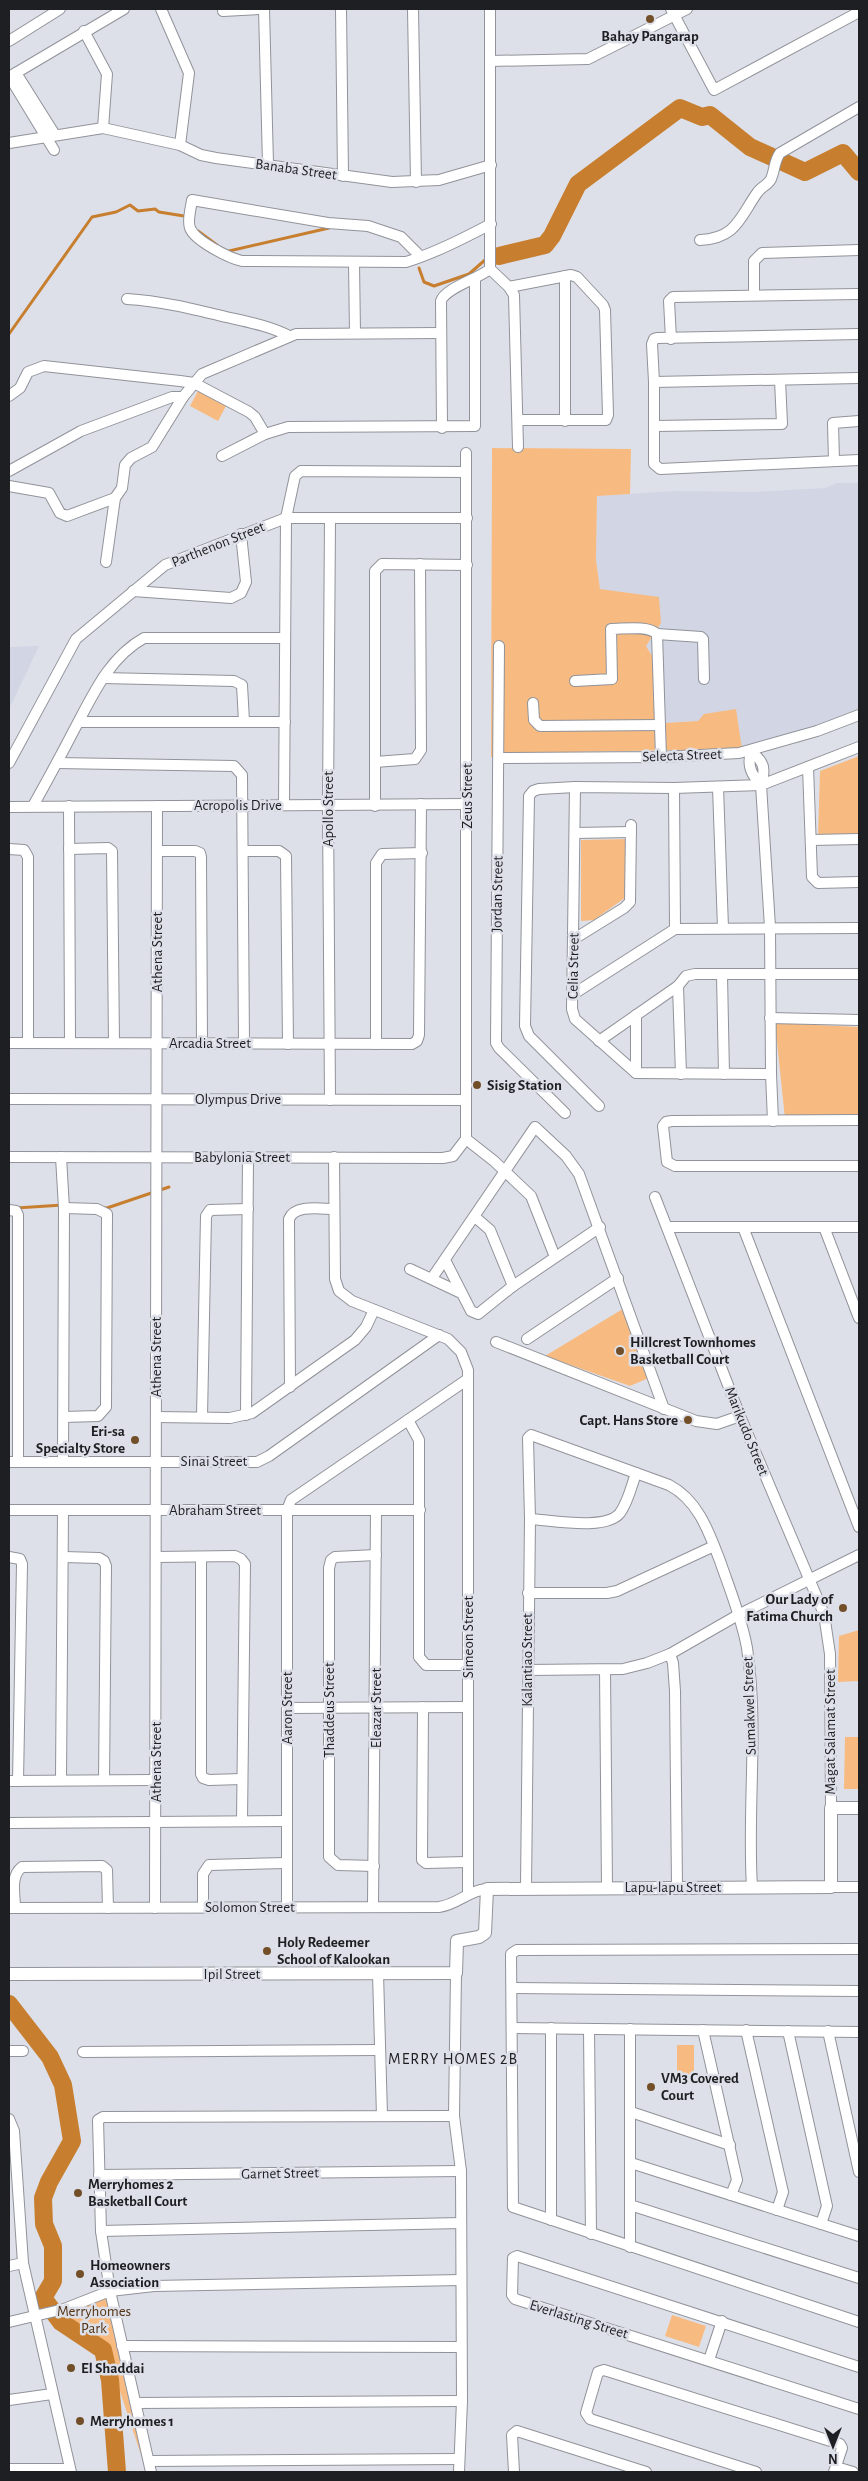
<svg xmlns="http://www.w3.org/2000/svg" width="868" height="2481" viewBox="0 0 868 2481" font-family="'Alegreya Sans',sans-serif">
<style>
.built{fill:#d1d5e4}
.green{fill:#f7bb81}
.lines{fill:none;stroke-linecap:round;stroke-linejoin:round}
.stream{stroke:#c77f2f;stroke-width:3}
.river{stroke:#c77f2f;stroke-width:18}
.minor-casing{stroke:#91939a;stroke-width:12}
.tertiary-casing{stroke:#91939a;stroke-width:14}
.minor{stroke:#fff;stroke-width:10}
.tertiary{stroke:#fff;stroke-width:12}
.poi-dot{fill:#734f29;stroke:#dee0e9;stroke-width:2}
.labels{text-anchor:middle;stroke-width:5;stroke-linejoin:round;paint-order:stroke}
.poi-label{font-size:15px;font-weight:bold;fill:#1e1f22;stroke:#dee0e9;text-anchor:start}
.street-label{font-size:15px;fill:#1e1f22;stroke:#dee0e9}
.park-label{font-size:15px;fill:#523313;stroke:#dee0e9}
.neighbourhood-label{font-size:16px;letter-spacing:1px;fill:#1e1f22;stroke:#dee0e9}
</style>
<rect width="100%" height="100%" fill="#dee0e9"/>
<g class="built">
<path d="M837,483H859V710L816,728L742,749L699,721L664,723L657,664L646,646L661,623L600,590L596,560L597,496L676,491L753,492L825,488Z"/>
<path d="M39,646L12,703L9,708V647Z"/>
</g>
<g class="green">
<path d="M198,391L226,406L218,421L190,406Z"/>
<path d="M492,448L631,449L630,494L597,496L596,560L600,589L659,597L661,623L646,646L657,664L664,723L698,721L704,714L736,709L742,749L504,753L501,757H491Z"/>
<path d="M859,756V834L818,835L820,771Z"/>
<path d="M628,839L629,895L594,920L581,921V840Z"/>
<path d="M775,1023L859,1027V1121L785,1119Z"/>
<path d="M626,1307L651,1377L630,1386L545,1356Z"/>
<path d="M859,1630V1681L838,1682L839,1636Z"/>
<path d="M845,1737H859V1789H844Z"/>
<rect x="677" y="2045" width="17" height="36"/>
<path d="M106,2298L142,2458L105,2346L65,2321L60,2312Z"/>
<path d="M672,2315L706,2326L699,2347L665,2336Z"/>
</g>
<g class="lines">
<g class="stream">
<path d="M198,231L217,245"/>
<path d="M229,251L329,228"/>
<path d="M419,268L424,282L434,286L469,274L485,260"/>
<path d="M9,334L92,217L116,212L130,205L138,211L155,209L159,212L184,216"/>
<path d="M16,1208L63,1205"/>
<path d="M104,1208H107L169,1187"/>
</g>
<g class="river">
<path d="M499,256L545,245L552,236L578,184L680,108L702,117L710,115L750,147L805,172L843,153L859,172"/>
<path d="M9,2004L50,2057L63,2085L72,2141L49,2182L43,2198L44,2224L53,2246V2281L43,2298L61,2322L103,2350L110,2380L117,2472"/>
</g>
<g class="minor-casing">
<g id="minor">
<path d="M161,9L189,73L180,145"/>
<path d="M264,9L268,164"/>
<path d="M341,9L343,176"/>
<path d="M413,9L416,182"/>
<path d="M490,9V269"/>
<path d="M671,9L714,90L859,12"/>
<path d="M223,11L260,9"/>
<path d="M84,31L107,74L103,128"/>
<path d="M9,41L60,9"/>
<path d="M490,61L588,59L687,9"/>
<path d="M16,73L55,135"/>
<path d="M9,76L54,150"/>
<path d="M9,77L124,9"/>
<path d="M9,143L103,128L180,145L201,155L216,158L392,182L439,180L491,165"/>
<path d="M700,240C736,238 739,219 757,193C761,187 768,185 771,179C775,170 774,161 780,153L859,107"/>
<path d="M421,257L401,237L368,226L328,223L192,200C191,208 187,221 190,228C195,241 229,258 242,261L406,262C435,253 464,238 491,224"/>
<path d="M354,263L355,333"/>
<path d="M490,269L509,287L514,295L518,447"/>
<path d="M565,276V421"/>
<path d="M509,287L571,275L577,277L603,305L605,310L608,415L606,420H519"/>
<path d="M754,294V261L762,253L859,250"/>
<path d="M127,299C161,301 193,309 226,317C248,322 270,326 289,336"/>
<path d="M859,334L657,338L654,339L652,344L654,382V464L660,469L859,460"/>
<path d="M671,339L669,301L673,297L859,294"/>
<path d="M654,382L859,378"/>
<path d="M9,396L20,388L28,372L44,366L180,381L194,383L249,412L255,417L265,434"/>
<path d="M655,426L782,424L780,380"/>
<path d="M442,428L441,301C445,288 478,279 490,269"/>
<path d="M222,456L265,434L288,427L475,426V280"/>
<path d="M834,461L833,423L859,421"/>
<path d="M9,471L81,431L172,397H183"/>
<path d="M9,486L49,493L60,513L67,516L115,498"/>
<path d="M106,562L115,498L122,488L125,465L131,458L152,447L183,397L202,374L296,334L441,333"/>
<path d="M133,591L231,598L241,593L246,582L241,534"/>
<path d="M657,634L701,637L703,639L704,679"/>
<path d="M499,646L496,1043L499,1048L565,1113"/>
<path d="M103,678L234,681L242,685L244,721"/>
<path d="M575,681L612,679L611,629C624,629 648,625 657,634L661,757"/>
<path d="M533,703L534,720L540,726L660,725"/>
<path d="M79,722H285"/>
<path d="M500,758L661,757L739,753L817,731L859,715"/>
<path d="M375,762L415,759L421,750L420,564"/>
<path d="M9,763L76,639L165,565L286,518H467"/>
<path d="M57,763L234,766L242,775L244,1043"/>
<path d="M808,767L812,877L818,883L859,882"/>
<path d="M761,785C751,774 747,766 751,751C764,762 766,768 761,785L770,927L771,1074L773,1121"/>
<path d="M575,787L572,1009L575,1019L636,1073L771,1074"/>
<path d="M718,787L723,928"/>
<path d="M674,788L675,929"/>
<path d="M284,805L286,518L295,476L301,471L466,472"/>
<path d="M33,806C47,781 60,757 73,732C92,697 108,658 144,638H285"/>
<path d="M69,806L70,1043"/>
<path d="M375,806V571L382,564L467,565"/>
<path d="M9,807L467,804"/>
<path d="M575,833L631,832"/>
<path d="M812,840L859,839"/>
<path d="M9,849L24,850L28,857V1043"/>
<path d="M69,849L108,848L112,851L114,1043"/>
<path d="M157,851H195L200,853L201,857L202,1043"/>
<path d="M243,851H279L286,856L288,1044"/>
<path d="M675,929L859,928"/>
<path d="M574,939L624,908L630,902L631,825"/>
<path d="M722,975L724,1074"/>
<path d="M678,986L681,1074"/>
<path d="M572,995L675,929"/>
<path d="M636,1015V1073"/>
<path d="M770,1018L859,1020"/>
<path d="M599,1041L678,986L686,976L695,974H859"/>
<path d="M9,1043L412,1044L417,1041L419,1035L421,804"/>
<path d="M376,1044V863L382,854L422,853"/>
<path d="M9,1099L466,1100"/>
<path d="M330,1100L328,806L330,518"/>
<path d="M599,1106L529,1036L525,1026L529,796L533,791L539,789L575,787L674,788L761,785L859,747"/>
<path d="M859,1120L672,1121L666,1122L663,1126L667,1162L675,1166H859"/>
<path d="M466,1139V453"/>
<path d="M466,1139L494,1161L531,1196L555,1257"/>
<path d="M9,1157L443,1158L453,1156L466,1139"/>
<path d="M61,1157L64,1208L63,1461"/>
<path d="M334,1157L335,1279L339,1291L352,1301L448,1339L461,1352L468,1370V1894"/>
<path d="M655,1197L740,1416L824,1614L830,1654L831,1808"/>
<path d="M9,1210L16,1211L18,1215V1462"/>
<path d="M475,1217L490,1230L513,1286"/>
<path d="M667,1227H859"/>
<path d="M743,1227L859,1527"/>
<path d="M824,1227L859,1318"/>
<path d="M445,1260L471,1311L478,1314L513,1286L600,1227"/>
<path d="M410,1269L459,1292"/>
<path d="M432,1278L535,1127L566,1156L579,1174L664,1409"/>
<path d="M527,1339L618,1278"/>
<path d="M496,1342L696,1421L717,1424L740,1416"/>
<path d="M290,1387L289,1219C295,1204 321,1209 334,1209"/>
<path d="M246,1415L248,1157"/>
<path d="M64,1417L98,1416L106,1407L107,1214L97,1209L64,1208"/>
<path d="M156,1417L230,1418L252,1413L355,1340L366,1327L374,1310"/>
<path d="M202,1417L206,1216L210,1210L248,1209"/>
<path d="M408,1420L419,1440V1657L426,1665H468"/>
<path d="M9,1462H257L269,1456L439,1335"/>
<path d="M9,1510H420"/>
<path d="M530,1519C551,1520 606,1531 620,1513C628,1502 632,1485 636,1473"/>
<path d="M9,1557L20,1559L22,1564L18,1781"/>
<path d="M64,1557L99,1558L104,1561L106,1566L104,1780"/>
<path d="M156,1557L235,1556L241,1559L245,1564L242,1821"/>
<path d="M201,1558V1774L203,1778L209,1780L242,1779"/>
<path d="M528,1593H607L617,1591L714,1546"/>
<path d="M670,1654L673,1663L675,1691L677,1887"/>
<path d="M527,1670L623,1669L647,1663L670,1654L738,1615L859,1555"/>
<path d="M605,1670L607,1887"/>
<path d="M423,1707L422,1860L426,1863L467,1862"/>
<path d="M287,1708L468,1707"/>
<path d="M61,1780L63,1510"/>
<path d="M9,1781L155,1780"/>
<path d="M9,1823L286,1821"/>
<path d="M374,1866L338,1865L329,1857V1568L331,1560L335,1557L376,1555"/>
<path d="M831,1887H859"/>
<path d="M526,1888L530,1519L528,1438L531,1435L669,1485C698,1500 709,1532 720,1561C730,1590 742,1619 747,1648C759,1727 747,1808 752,1887"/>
<path d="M203,1907V1874L209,1865L286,1863"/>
<path d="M287,1907V1510L291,1500L468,1379"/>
<path d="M373,1907L376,1510"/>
<path d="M9,1908L439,1907C457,1905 469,1890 487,1889"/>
<path d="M15,1908C15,1894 10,1876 22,1867L102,1866L107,1870L108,1908"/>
<path d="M155,1908L157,806"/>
<path d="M859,1949L517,1950L511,1954L513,2207L859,2322"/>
<path d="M378,1973L382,2116"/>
<path d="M456,1973L454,2116L461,2171L462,2401L459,2472"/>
<path d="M512,1988L859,1991"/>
<path d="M512,2028L859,2032"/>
<path d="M551,2028V2220"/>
<path d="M589,2029L591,2234"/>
<path d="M630,2029V2247"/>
<path d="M703,2030L737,2180L731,2195"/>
<path d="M746,2030L783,2192L777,2210"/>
<path d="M788,2031L827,2206L821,2224"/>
<path d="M828,2031L859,2172"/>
<path d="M9,2051H23"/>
<path d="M83,2052L379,2050"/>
<path d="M631,2112L730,2145"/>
<path d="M9,2119L14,2131L23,2263L71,2472"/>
<path d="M631,2163L859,2236"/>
<path d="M99,2175L461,2171"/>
<path d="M630,2205L859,2278"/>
<path d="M101,2231L461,2223"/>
<path d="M9,2266L23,2263"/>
<path d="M9,2322L64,2309L110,2291L154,2286L461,2280"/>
<path d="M122,2346L460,2347"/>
<path d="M709,2360L722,2321"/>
<path d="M859,2367L517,2256L513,2258L512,2295L515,2299L859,2409"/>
<path d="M9,2400L52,2394"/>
<path d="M136,2403L462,2401"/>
<path d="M150,2461L459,2459"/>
<path d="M836,2467L853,2472"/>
<path d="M9,2469H70"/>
<path d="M151,2472L110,2291L101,2231L98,2120L103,2117L454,2116"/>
<path d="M514,2472L512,2435L517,2431L646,2472"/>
<path d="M756,2472L590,2419L586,2413L598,2372L604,2370L840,2444L842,2448L834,2472"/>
</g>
</g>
<g class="tertiary-casing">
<path id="tertiary" d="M9,1974L456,1973L457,1941L479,1937L485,1933L487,1889L831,1887V1808H859"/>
</g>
<use href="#minor" class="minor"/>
<use href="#tertiary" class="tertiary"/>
</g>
<g class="poi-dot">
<circle cx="650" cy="19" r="5"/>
<circle cx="477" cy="1085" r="5"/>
<circle cx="620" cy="1351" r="5"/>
<circle cx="688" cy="1420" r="5"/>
<circle cx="135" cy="1440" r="5"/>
<circle cx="843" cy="1608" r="5"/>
<circle cx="267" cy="1951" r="5"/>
<circle cx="651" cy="2087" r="5"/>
<circle cx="78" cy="2193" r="5"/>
<circle cx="80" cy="2274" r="5"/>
<circle cx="71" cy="2368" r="5"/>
<circle cx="80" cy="2421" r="5"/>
</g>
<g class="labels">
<g class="poi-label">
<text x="650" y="41" text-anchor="middle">Bahay Pangarap</text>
<text x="487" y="1090">Sisig Station</text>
<text x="630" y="1347">Hillcrest Townhomes<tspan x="630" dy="17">Basketball Court</tspan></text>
<text x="678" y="1425" text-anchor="end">Capt. Hans Store</text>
<text x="125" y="1436" text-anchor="end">Eri-sa<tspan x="125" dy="17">Specialty Store</tspan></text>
<text x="833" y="1604" text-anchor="end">Our Lady of<tspan x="833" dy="17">Fatima Church</tspan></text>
<text x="277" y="1947">Holy Redeemer<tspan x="277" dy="17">School of Kalookan</tspan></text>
<text x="661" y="2083">VM3 Covered<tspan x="661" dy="17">Court</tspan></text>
<text x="88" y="2189">Merryhomes 2<tspan x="88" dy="17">Basketball Court</tspan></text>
<text x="90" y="2270">Homeowners<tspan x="90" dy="17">Association</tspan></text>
<text x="81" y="2373">El Shaddai</text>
<text x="90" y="2426">Merryhomes 1</text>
</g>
<g class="street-label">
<text transform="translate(296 169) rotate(8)" y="5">Banaba Street</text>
<text transform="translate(218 544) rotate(-22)" y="5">Parthenon Street</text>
<text transform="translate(682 755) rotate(-2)" y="5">Selecta Street</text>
<text transform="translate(467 796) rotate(-90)" y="5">Zeus Street</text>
<text x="238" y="810">Acropolis Drive</text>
<text transform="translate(328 809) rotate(-90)" y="5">Apollo Street</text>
<text transform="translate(497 894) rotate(-89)" y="5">Jordan Street</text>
<text transform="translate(157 952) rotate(-90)" y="5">Athena Street</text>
<text transform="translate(573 966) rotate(-89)" y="5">Celia Street</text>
<text x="210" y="1048">Arcadia Street</text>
<text x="238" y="1104">Olympus Drive</text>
<text x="242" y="1162">Babylonia Street</text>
<text transform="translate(156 1357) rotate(-90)" y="5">Athena Street</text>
<text transform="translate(747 1431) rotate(68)" y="5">Marikudo Street</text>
<text x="214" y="1466">Sinai Street</text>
<text x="215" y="1515">Abraham Street</text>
<text transform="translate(468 1637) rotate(-90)" y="5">Simeon Street</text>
<text transform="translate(527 1660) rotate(-90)" y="5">Kalantiao Street</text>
<text transform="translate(749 1706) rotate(-92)" y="5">Sumakwel Street</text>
<text transform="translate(287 1708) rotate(-90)" y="5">Aaron Street</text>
<text transform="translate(376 1708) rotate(-90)" y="5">Eleazar Street</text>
<text transform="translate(329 1710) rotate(-90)" y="5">Thaddeus Street</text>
<text transform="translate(830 1732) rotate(-90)" y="5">Magat Salamat Street</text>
<text transform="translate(156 1762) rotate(-90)" y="5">Athena Street</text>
<text x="673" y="1892">Lapu-lapu Street</text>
<text x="250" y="1912">Solomon Street</text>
<text x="232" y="1979">Ipil Street</text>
<text transform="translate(280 2173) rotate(-1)" y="5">Garnet Street</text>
<text transform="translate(579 2319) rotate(17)" y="5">Everlasting Street</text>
</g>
<g class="park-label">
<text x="94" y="2316">Merryhomes<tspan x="94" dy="17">Park</tspan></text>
</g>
<g class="neighbourhood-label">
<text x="453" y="2064">MERRY HOMES 2B</text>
</g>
</g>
<rect width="868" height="2481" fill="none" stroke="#1e1f22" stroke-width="20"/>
<g transform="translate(833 2446) rotate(180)" stroke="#dee0e9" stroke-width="4" paint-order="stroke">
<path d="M0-4L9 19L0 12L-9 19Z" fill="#1e1f22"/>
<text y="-8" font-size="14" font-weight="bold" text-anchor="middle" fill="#1e1f22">N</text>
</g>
</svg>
